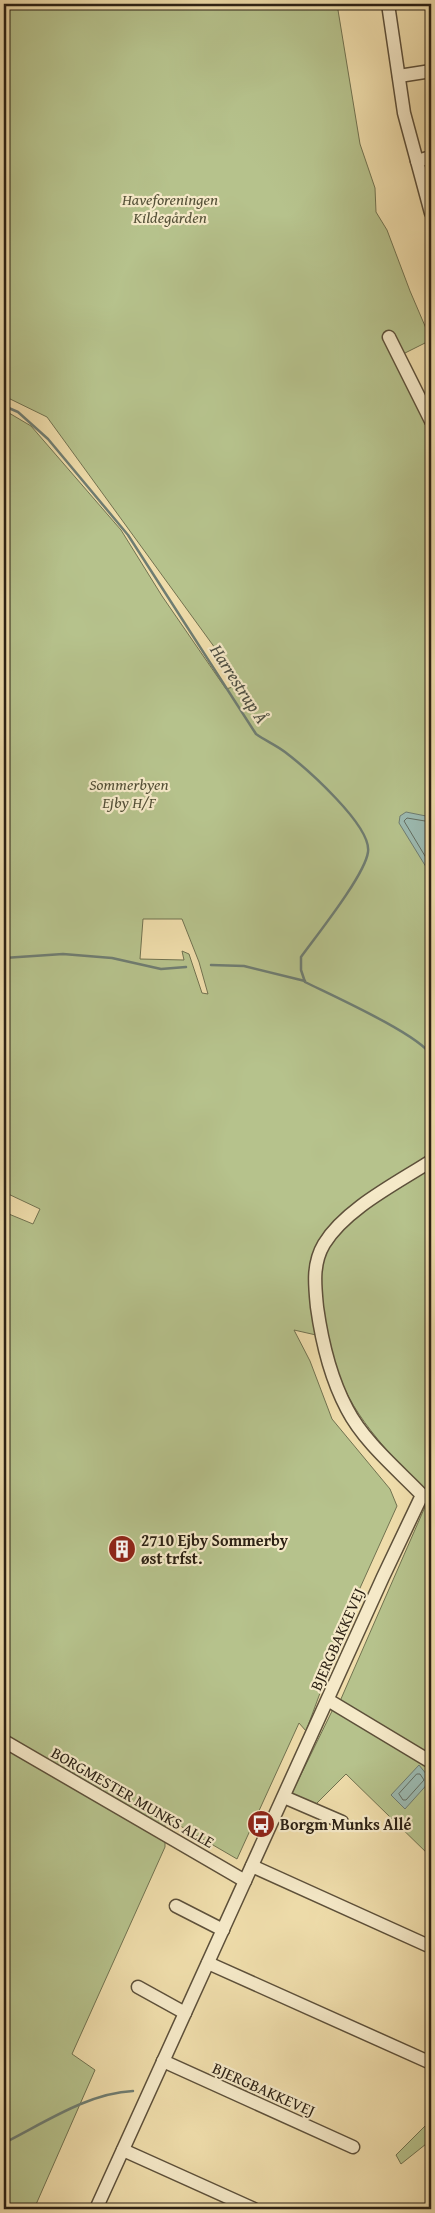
<svg xmlns="http://www.w3.org/2000/svg" width="435" height="2213" viewBox="0 0 435 2213" font-family="'Gentium Book Plus',serif">
<style>
.green{fill:#b6c28c;stroke:#717250;fill-rule:evenodd}
.water{fill:#9cbab1;stroke:#6f7d72}
.lines{fill:none;stroke-linecap:round;stroke-linejoin:round}
.shore{stroke:#646e62;stroke-width:1}
.stream{stroke:#6f7d72;stroke-width:2.5}
.minor-casing{stroke:#5d503a;stroke-width:15}
.minor{stroke:#f5e9c8;stroke-width:12}
.labels{text-anchor:middle;stroke-width:4.5;stroke-linejoin:round;paint-order:stroke}
.park-label{font-size:16px;font-style:italic;fill:#555138;stroke:#f5e9c8}
.poi-label{font-size:16px;font-weight:bold;fill:#2c2114;stroke:#f5e9c8;text-anchor:start}
.street-label{font-size:16px;fill:#2c2114;stroke:#f5e9c8}
.water-label{font-size:18px;font-style:italic;fill:#4e4f43;stroke:#f5e9c8}
</style>
<rect width="100%" height="100%" fill="#efddab"/>
<filter id="stains"><feTurbulence type="fractalNoise" baseFrequency=".004" numOctaves="4"/><feColorMatrix values="0 0 0 0 .2 0 0 0 0 .09 0 0 0 0 .02 0 0 0 .5 -.17"/></filter>
<radialGradient id="worn" r=".72"><stop offset=".6" stop-color="#630" stop-opacity="0"/><stop offset="1" stop-color="#630" stop-opacity=".3"/></radialGradient>
<g class="green">
<path d="M4,4H337L360,144L375,188L376,212L387,230L410,291L431,340L395,358L431,427V1155C389,1182 312,1218 309,1274C308,1293 314,1316 316,1335L294,1330L310,1361L332,1419L390,1489L397,1506L319,1679L323,1685L306,1731L299,1723L237,1859L165,1817V1847L72,2054L95,2070L34,2209H4V1212L33,1224L40,1209L4,1192V410L31,426L121,530L162,596L226,689L236,686L215,648L47,417L4,396ZM143,919H182L199,962L208,994L202,993L189,954L182,951L184,960L140,959Z"/>
<path d="M431,1166V1496C418,1485 406,1471 394,1458C348,1407 332,1375 323,1307C320,1287 316,1266 327,1248C350,1213 397,1189 431,1166Z"/>
<path d="M428,1500L431,1504V1857L346,1774L314,1806L291,1795L333,1709L337,1708Z"/>
<path d="M431,2120V2140L401,2164L396,2155Z"/>
</g>
<g class="water">
<path d="M406,812L431,817V875L399,823L400,816Z"/>
<path d="M419,1765L431,1780L405,1809L391,1795Z"/>
</g>
<g class="lines">
<g class="shore">
<path d="M431,822L407,818L404,821L431,866"/>
<path d="M417,1774H420L424,1780L406,1800H403L399,1794Z"/>
</g>
<g class="stream">
<path d="M4,406L18,412L48,439L128,535L256,734C266,741 276,745 285,752C306,768 372,826 368,852C365,875 317,935 301,957V970L305,982C331,995 418,1034 431,1055"/>
<path d="M4,958L63,954L112,958L161,969L186,967"/>
<path d="M211,965L244,966L305,981"/>
<path d="M4,967L8,958"/>
<path d="M4,2143C44,2123 88,2093 133,2091"/>
</g>
<g class="minor-casing">
<g id="minor">
<path d="M388,4L404,113L431,213"/>
<path d="M399,76L431,71"/>
<path d="M417,161L431,157"/>
<path d="M389,337L431,421"/>
<path d="M328,1700L431,1762"/>
<path d="M4,1741L245,1881"/>
<path d="M284,1797L342,1822"/>
<path d="M252,1866L431,1947"/>
<path d="M176,1906L223,1930"/>
<path d="M208,1963L431,2063"/>
<path d="M138,1987L185,2013"/>
<path d="M163,2061L353,2147"/>
<path d="M123,2150L254,2209"/>
<path d="M96,2209L383,1577L422,1495C397,1469 364,1442 347,1409C330,1377 322,1343 317,1307C315,1286 312,1264 324,1244C345,1209 397,1183 431,1161"/>
</g>
</g>
<use href="#minor" class="minor"/>
</g>
<defs>
<g id="building-disc" transform="scale(1.4375)"><circle r="9.5" fill="#8f2418" stroke="#f5e9c8"/><path d="M-4-6H4V6H1V3H-1V6H-4ZM-2.5-4.3h1.7v1.8h-1.7ZM.8-4.3h1.7v1.8H.8ZM-2.5-1h1.7V.8h-1.7ZM.8-1h1.7V.8H.8Z" fill="#fff"/></g>
<g id="bus-disc" transform="scale(1.4375)"><circle r="9.5" fill="#8f2418" stroke="#f5e9c8"/><path d="M-5-6H5V4H4V6H2V4H-2V6H-4V4H-5ZM-3.5-4V0h7V-4ZM-3.5 1.2v1.5H-2V1.2ZM2 1.2v1.5H3.5V1.2Z" fill="#fff"/></g>
</defs>
<g fill-rule="evenodd">
<use href="#building-disc" x="122" y="1549"/>
<use href="#bus-disc" x="261" y="1824"/>
</g>
<g class="labels">
<g class="park-label">
<text x="170" y="205">Haveforeningen<tspan x="170" dy="18">Kildegården</tspan></text>
<text x="129" y="790">Sommerbyen<tspan x="129" dy="18">Ejby H/F</tspan></text>
</g>
<g class="poi-label">
<text x="141" y="1546">2710 Ejby Sommerby<tspan x="141" dy="18">øst trfst.</tspan></text>
<text x="280" y="1830">Borgm Munks Allé</text>
</g>
<g class="street-label">
<text transform="translate(337 1639) rotate(-66)" y="6">BJERGBAKKEVEJ</text>
<text transform="translate(133 1797) rotate(30)" y="6">BORGMESTER MUNKS ALLE</text>
<text transform="translate(264 2089) rotate(24)" y="6">BJERGBAKKEVEJ</text>
</g>
<g class="water-label">
<text transform="translate(239 684) rotate(57)" y="6">Harrestrup Å</text>
</g>
</g>
<rect width="435" height="2213" fill="none" stroke="#efddab" stroke-width="20"/>
<rect x="5" y="5" width="425" height="2203" fill="none" stroke="#2c2114" stroke-width="2.5"/>
<rect x="10" y="10" width="415" height="2193" fill="none" stroke="#2c2114"/>
<rect width="100%" height="100%" filter="url(#stains)"/>
<rect width="100%" height="100%" fill="url(#worn)"/>
</svg>
